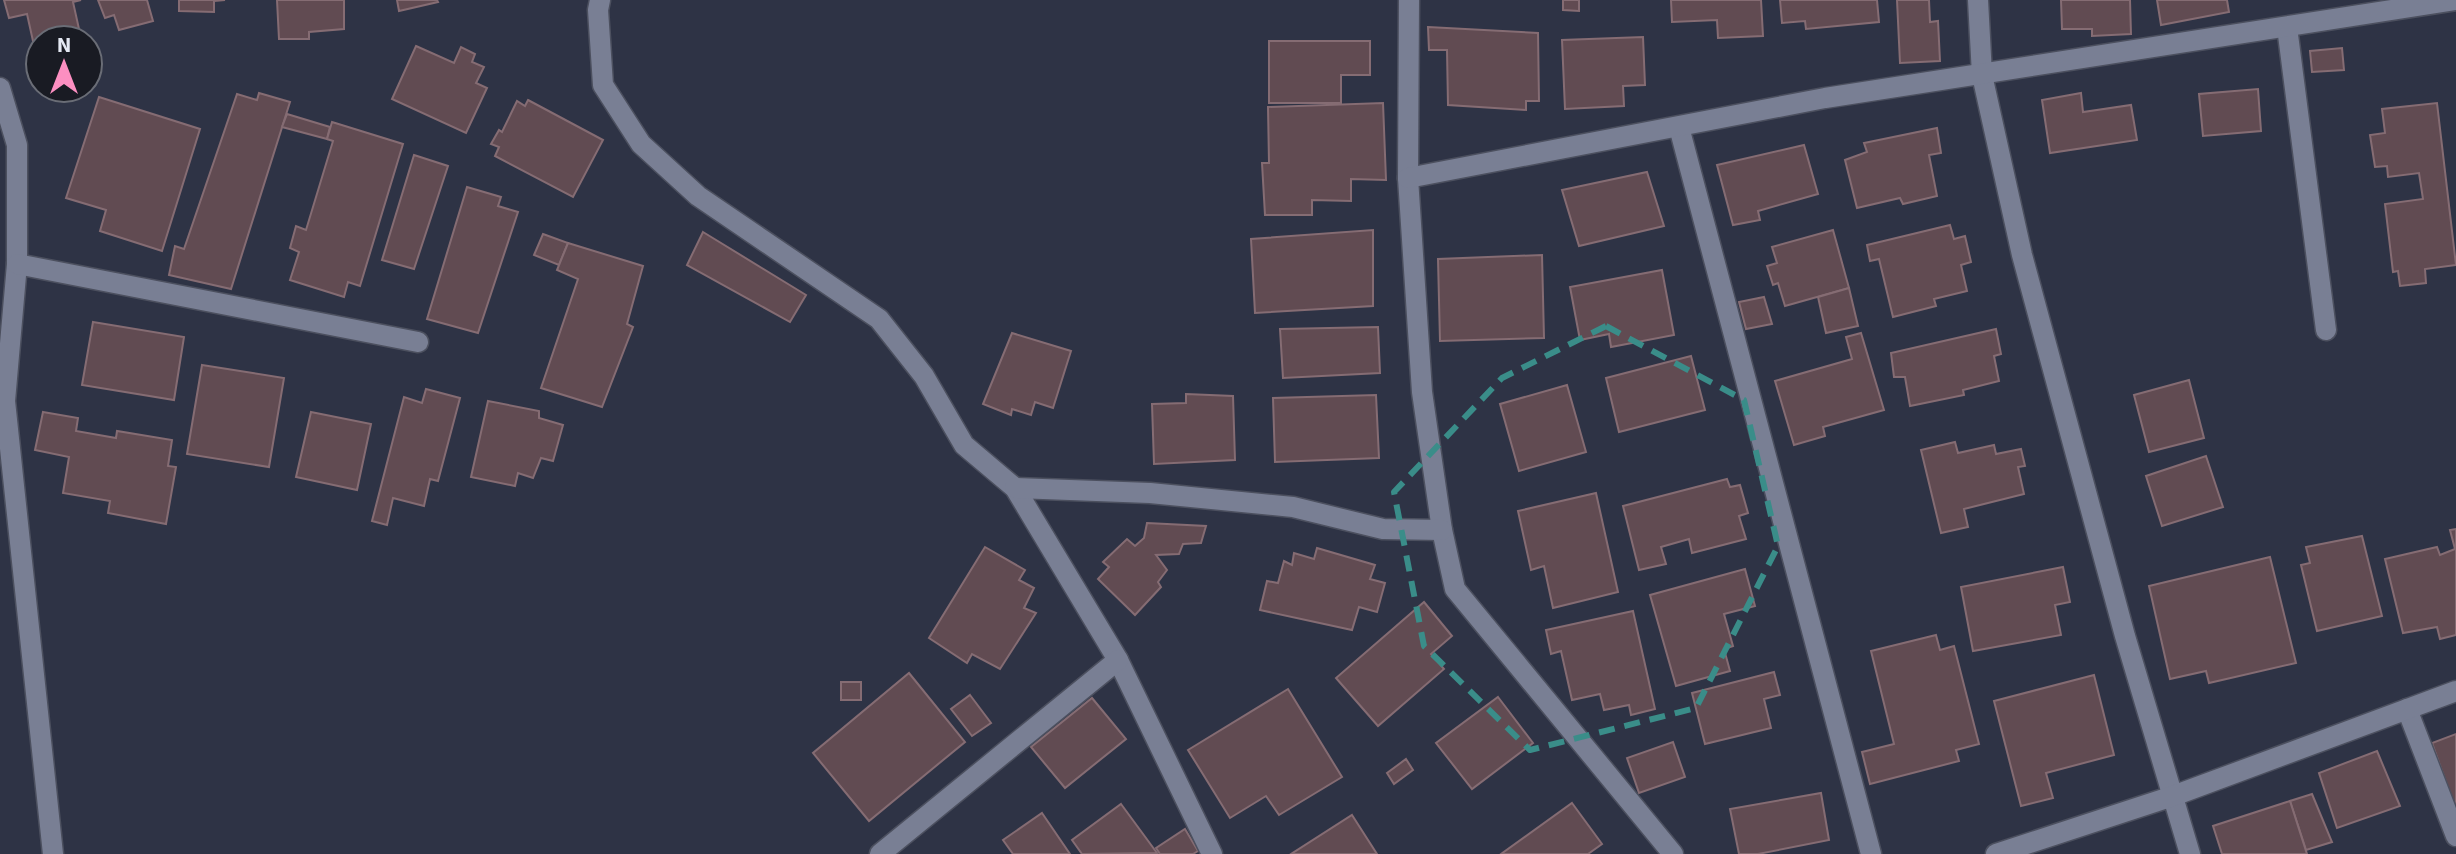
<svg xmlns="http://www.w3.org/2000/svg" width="2456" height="854" viewBox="0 0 2456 854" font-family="'Source Sans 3',sans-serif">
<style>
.building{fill:#614b52;stroke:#856c73;stroke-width:2}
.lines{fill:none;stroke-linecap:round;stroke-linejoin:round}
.minor-casing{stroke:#4c505f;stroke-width:23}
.minor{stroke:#797f94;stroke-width:20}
.marked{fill:none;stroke:#3a8d89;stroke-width:6;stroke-dasharray:16 10;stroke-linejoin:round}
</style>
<rect width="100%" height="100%" fill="#2e3345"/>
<g class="building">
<path d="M4,0H81L73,2L81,38L40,40V49L35,50L27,14L9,18Z"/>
<path d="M98,0H147L153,21L119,30L114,15L105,18Z"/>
<path d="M179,0H225L214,1V12L179,11Z"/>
<path d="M277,0H344V29L309,32V39H279Z"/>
<path d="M397,0H437L438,2L399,11Z"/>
<path d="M1563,0H1579V11L1563,10Z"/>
<path d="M1671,0H1761L1763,36L1718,38L1717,20L1672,22Z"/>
<path d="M1780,0H1877L1879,22L1806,29L1805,21L1782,23Z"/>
<path d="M1897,0H1929L1930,22L1938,21L1940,61L1900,63Z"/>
<path d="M2061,0H2130L2131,34L2092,36V29H2062Z"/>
<path d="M2157,0H2227L2229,12L2161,25Z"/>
<path d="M1428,27L1538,33L1539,101H1526V110L1448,105L1447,50H1429Z"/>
<path d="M1643,37L1645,85L1623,86L1624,106L1565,109L1562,40Z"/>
<path d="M1269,41H1370V75H1341V103H1269Z"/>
<path d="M416,46L454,63L461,47L475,54L472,62L484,67L476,83L487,88L466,133L392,99Z"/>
<path d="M2342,48L2344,70L2312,72L2310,51Z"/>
<path d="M2258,89L2261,131L2203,136L2199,94Z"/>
<path d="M259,93L290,102L231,289L169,275L175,246L184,249L237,94L257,100Z"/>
<path d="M2081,93L2083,112L2131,105L2137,140L2050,153L2042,100Z"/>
<path d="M99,97L200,129L162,251L100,231L106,210L66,198Z"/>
<path d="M528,100L603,140L573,197L495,156L499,147L491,144L499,130L502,132L517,101L525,106Z"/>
<path d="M1383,103L1386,180L1351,179V201L1312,200V215H1265L1262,163H1269L1268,107Z"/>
<path d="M2437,103L2456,265L2425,269L2426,283L2400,286L2398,271L2393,272L2385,204L2423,199L2419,173L2388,177L2387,166L2375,167L2370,135L2385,133L2382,109Z"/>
<path d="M287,114L330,127L327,139L282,127Z"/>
<path d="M332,122L403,144L360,286L348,282L344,297L290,280L299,252L290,248L296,226L306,230L333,141L327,139Z"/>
<path d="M1937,128L1941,153L1929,155L1937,196L1903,204L1900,198L1857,208L1845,160L1867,152L1864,143Z"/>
<path d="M1804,145L1818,194L1758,211L1760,220L1733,225L1717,165Z"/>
<path d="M414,155L448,166L414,269L382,260Z"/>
<path d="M1647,172L1664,226L1579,246L1562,190Z"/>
<path d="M467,187L501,197L498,206L518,212L478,333L427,319Z"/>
<path d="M1950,225L1954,239L1965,236L1971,262L1961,265L1967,291L1934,299L1936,306L1893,317L1879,259L1870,261L1867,245Z"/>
<path d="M1373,230V306L1255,313L1251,239Z"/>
<path d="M1833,230L1849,288L1785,306L1778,283L1773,285L1767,266L1777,263L1772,247Z"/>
<path d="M703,232L806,295L790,322L687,265Z"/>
<path d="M543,234L568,243L559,265L534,255Z"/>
<path d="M568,243L643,266L627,324L633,327L602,407L541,388L578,279L557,270Z"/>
<path d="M1542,255L1544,338L1440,341L1438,259Z"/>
<path d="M1662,270L1674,335L1611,347L1609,334L1580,340L1570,287Z"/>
<path d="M1849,288L1858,326L1826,333L1818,297Z"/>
<path d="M1764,297L1772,324L1746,329L1739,302Z"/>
<path d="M93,322L184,337L174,400L82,385Z"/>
<path d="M1378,327L1380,373L1283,378L1280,329Z"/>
<path d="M1996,329L2001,354L1994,356L1999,381L1963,390L1964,395L1910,406L1905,377H1894L1891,353Z"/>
<path d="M1012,333L1071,351L1053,408L1035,402L1031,415L1012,409L1011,415L983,404Z"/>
<path d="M1861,333L1884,410L1823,427L1825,436L1794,445L1775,381L1852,359L1846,337Z"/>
<path d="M1691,356L1705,410L1619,432L1606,378Z"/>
<path d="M202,365L284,378L269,467L187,454Z"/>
<path d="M2189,380L2204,438L2149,452L2134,395Z"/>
<path d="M1567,385L1586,452L1519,471L1500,404Z"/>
<path d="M426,389L460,398L438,481L430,479L424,506L393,498L387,525L372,521L404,397L422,403Z"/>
<path d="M1186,394L1233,396L1235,460L1154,464L1152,404L1186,403Z"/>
<path d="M1376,395L1379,458L1275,462L1273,398Z"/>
<path d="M488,401L539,411V418L563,425L553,461L541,458L533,478L518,473L515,486L471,477Z"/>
<path d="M43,412L78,418L76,431L116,438L117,431L172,440L168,466L176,467L166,524L108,513L110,501L63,493L69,457L35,450Z"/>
<path d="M311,412L371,424L357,490L296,477Z"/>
<path d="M1955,442L1958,453L1994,445L1996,454L2021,449L2025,466L2018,467L2024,494L1964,509L1968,527L1941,533L1921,450Z"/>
<path d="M2206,456L2223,507L2162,526L2146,476Z"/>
<path d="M1727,479L1730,487L1740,485L1748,513L1739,516L1746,539L1692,553L1689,539L1661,547L1666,564L1639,570L1623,506Z"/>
<path d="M1596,493L1618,592L1553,608L1544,566L1531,570L1518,511Z"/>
<path d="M1147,523L1206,526L1201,543L1183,544L1179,554L1156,555L1167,570L1158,582L1161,587L1135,615L1098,579L1109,567L1103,562L1127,539L1135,546L1144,538Z"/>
<path d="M2456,529V635L2440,639L2437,627L2403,633L2385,559L2437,547L2440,555L2455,549L2450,530Z"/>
<path d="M2362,536L2382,616L2317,631L2301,565L2310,563L2306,547Z"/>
<path d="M985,547L1025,570L1019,580L1034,588L1024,608L1036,613L1000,669L972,654L967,663L929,638Z"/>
<path d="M1317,548L1375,565L1370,579L1385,583L1377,612L1359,607L1352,630L1260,610L1267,581L1278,583L1284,561L1292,565L1294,553L1314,559Z"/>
<path d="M2270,557L2296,663L2209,683L2206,671L2170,679L2149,586Z"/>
<path d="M2063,567L2070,602L2055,605L2061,635L1973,651L1961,587Z"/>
<path d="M1745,569L1755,606L1724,614L1733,646L1724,649L1730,671L1676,686L1650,595Z"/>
<path d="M1424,602L1452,636L1431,654L1444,669L1378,726L1336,678Z"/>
<path d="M1633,611L1655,709L1631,715L1629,705L1604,710L1600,694L1572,700L1561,651L1551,654L1546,630Z"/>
<path d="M1936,635L1940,650L1954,646L1979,744L1956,750L1959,761L1870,784L1862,752L1894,744L1871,651Z"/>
<path d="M1774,672L1780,695L1764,699L1771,728L1705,744L1692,693Z"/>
<path d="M909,673L965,742L869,821L813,753Z"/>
<path d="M2094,675L2114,755L2046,773L2053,798L2021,806L1994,701Z"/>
<rect x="841" y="682" width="20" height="18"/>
<path d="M1288,689L1342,777L1279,815L1266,796L1230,818L1188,750Z"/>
<path d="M970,695L991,723L972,736L951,709Z"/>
<path d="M1498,697L1533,743L1472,789L1436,743Z"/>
<path d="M1092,698L1126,739L1065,788L1031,747Z"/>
<path d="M2456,734V810L2432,743Z"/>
<path d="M1673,742L1685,777L1639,793L1627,758Z"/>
<path d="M2377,751L2400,806L2337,828L2319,773Z"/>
<path d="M1406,759L1413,770L1394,784L1387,773Z"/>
<path d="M1821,793L1829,840L1758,854H1739L1730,809Z"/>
<path d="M2312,794L2332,842L2306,850L2290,801Z"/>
<path d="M2290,801L2307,854H2222L2213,826Z"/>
<path d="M1572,803L1602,844L1588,854H1501Z"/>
<path d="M1121,804L1157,853L1082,854L1072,840Z"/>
<path d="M1042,813L1070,854H1013L1003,840Z"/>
<path d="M1352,815L1377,854H1291Z"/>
<path d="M1185,829L1198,851L1193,854H1160L1156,848Z"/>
</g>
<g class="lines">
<g class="minor-casing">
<g id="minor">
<path d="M600,0L598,10L603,85L641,144L698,196L879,319L924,376L964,445L1015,488L1118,660L1212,854"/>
<path d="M1409,0L1408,178L1422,392L1442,530L1455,589L1673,854"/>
<path d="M1978,0L1982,75L2022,255L2125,636L2190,854"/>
<path d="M2287,27L2326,330"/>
<path d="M0,88L17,145V264L5,401L53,854"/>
<path d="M1679,127L1871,854"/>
<path d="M1408,178L1825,98L2456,0"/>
<path d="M17,264L418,342"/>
<path d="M1015,488L1150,493L1293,507L1383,529L1442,530"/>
<path d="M2407,709L2456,836"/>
<path d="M880,854L1118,660"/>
<path d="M1996,854L2173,796L2456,691"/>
</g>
</g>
<use href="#minor" class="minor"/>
</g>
<path class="marked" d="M1606,326L1744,400L1778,546L1696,708L1530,750L1424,646L1394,492L1502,378Z"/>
<g transform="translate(64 64)"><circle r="38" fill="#191b23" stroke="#6a6d76" stroke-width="2"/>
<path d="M0-6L14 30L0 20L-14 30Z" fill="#fc8fc1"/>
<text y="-12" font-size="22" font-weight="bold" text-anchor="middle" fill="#e4e8f3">N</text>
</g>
</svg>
